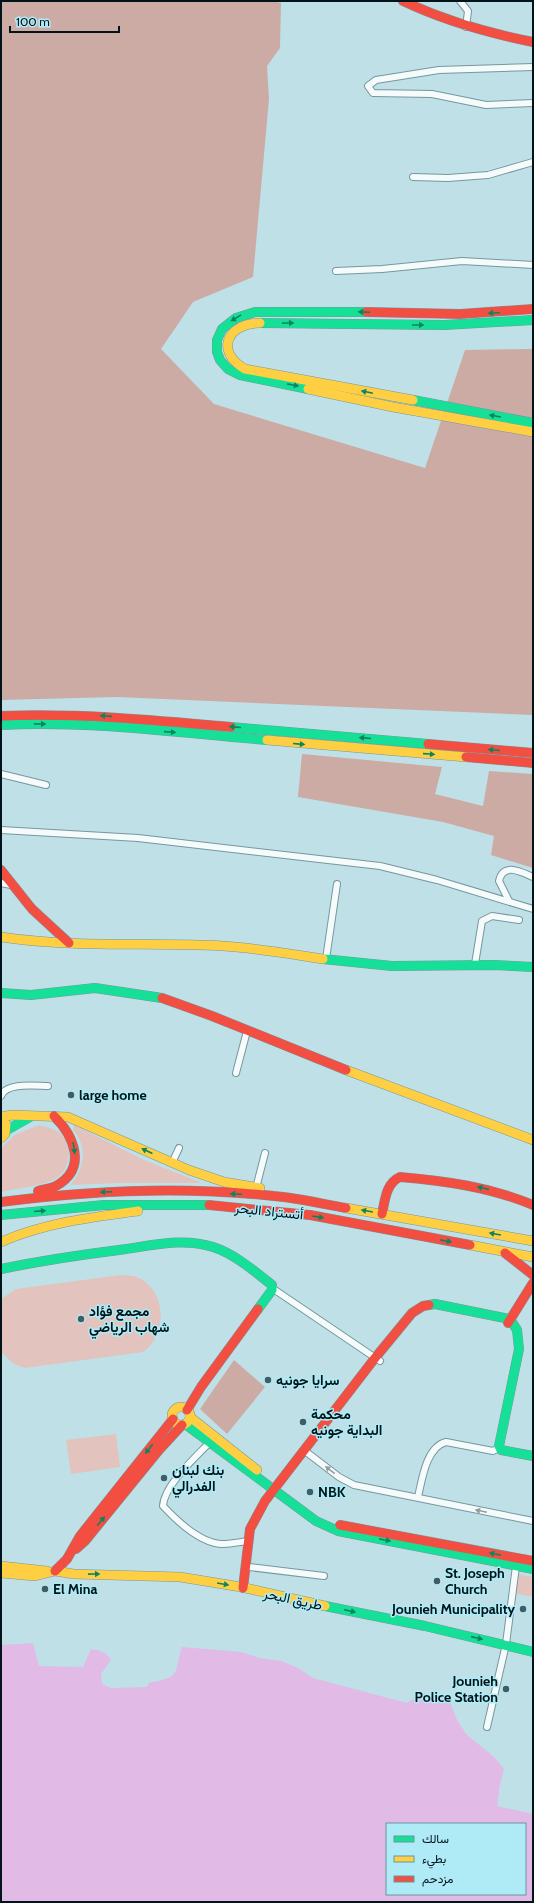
<svg xmlns="http://www.w3.org/2000/svg" width="534" height="1903" viewBox="0 0 534 1903" font-family="Cabin,Vazirmatn,sans-serif">
<style>
.green{fill:#e2c3bd}
.forest{fill:#ccaba5}
.water{fill:#e1bae6;fill-rule:evenodd}
.lines{fill:none;stroke-linecap:round;stroke-linejoin:round}
.street-casing{stroke:#76979d;stroke-width:8}
.fast-casing{stroke:#76979d;stroke-width:10}
.slow-casing{stroke:#76979d;stroke-width:10}
.jam-casing{stroke:#76979d;stroke-width:10}
.street{stroke:#f5fafb;stroke-width:6}
.fast{stroke:#16e098;stroke-width:9}
.slow{stroke:#ffcf43;stroke-width:9}
.jam{stroke:#f24e42;stroke-width:9}
.oneway{fill:#0c845f}
.oneway2{fill:#939ea1}
.poi-dot{fill:#435b61;stroke:#afebf7;stroke-width:1.5}
.labels{text-anchor:middle;stroke-width:3;stroke-linejoin:round;paint-order:stroke}
.poi-label{font-size:14px;font-weight:bold;fill:#001419;stroke:#afebf7;text-anchor:start}
.street-label{font-size:14px;fill:#001419;stroke:#afebf7}
</style>
<rect width="100%" height="100%" fill="#bfe0e7"/>
<g class="green">
<path d="M39,1125C45,1127 55,1129 60,1133C75,1145 70,1173 53,1180C37,1187 18,1188 1,1192V1148L15,1135Z"/>
<path d="M74,1125L144,1160L202,1183H117L70,1185C85,1169 88,1146 73,1130Z"/>
<path d="M121,1275C126,1276 133,1275 137,1277C167,1290 168,1335 143,1352L25,1368L14,1364L2,1353L1,1299L16,1289Z"/>
<path d="M116,1434L120,1467L71,1474L66,1440Z"/>
<path d="M517,1574L533,1577V1597L513,1593Z"/>
</g>
<g class="forest">
<path d="M1,1H272L281,3L280,48L267,66L269,99L253,277L193,302L161,349L214,404L425,468L465,350L533,349V715L117,697L1,700Z"/>
<path d="M302,754L442,767L435,794L483,806L489,771L533,774V868L491,855L494,836L443,822L298,797Z"/>
<path d="M234,1360L265,1387L227,1434L200,1409Z"/>
</g>
<path class="water" d="M33,1643L39,1666L83,1667L91,1649C99,1650 107,1652 111,1660L101,1674L102,1684L111,1688L147,1687L149,1683C182,1676 173,1676 182,1647L241,1652L260,1658L281,1661L298,1668L313,1678L407,1703L423,1693L446,1697L451,1704L457,1720L466,1734L493,1756L504,1769L500,1784L497,1806L533,1814V1902H1V1645ZM387,1824H525V1894H387Z"/>
<g class="lines">
<g class="street-casing">
<g id="street">
<path d="M460,1L468,11L466,27"/>
<path d="M533,67L439,70L376,80L368,86L373,93L432,94L486,105L533,103"/>
<path d="M413,177L448,178L488,175L533,162"/>
<path d="M336,271L382,269L462,261L533,265"/>
<path d="M1,774L46,785"/>
<path d="M1,830L138,838L380,866L437,880L533,909"/>
<path d="M1,883L11,885"/>
<path d="M509,901L499,881C503,862 521,872 533,877"/>
<path d="M326,959L337,884"/>
<path d="M475,964L482,921L492,916L519,920"/>
<path d="M236,1073L247,1031"/>
<path d="M1,1096C6,1082 36,1086 48,1086"/>
<path d="M172,1163L179,1148"/>
<path d="M256,1188L265,1153"/>
<path d="M272,1288L380,1361"/>
<path d="M210,1442C196,1457 164,1485 163,1506C177,1521 201,1544 223,1544C231,1544 240,1542 248,1541"/>
<path d="M305,1451L339,1477L354,1485L533,1521"/>
<path d="M418,1497C422,1480 426,1447 446,1442L493,1451L499,1448"/>
<path d="M249,1567L324,1576"/>
<path d="M487,1727L506,1644L516,1566"/>
</g>
</g>
<g class="fast-casing">
<g id="fast">
<path d="M260,323L444,325L533,320"/>
<path d="M308,389L240,375L228,369L220,360L217,352V340L222,329L236,318L255,312H366"/>
<path d="M413,400L533,423"/>
<path d="M1,725C89,720 179,733 267,740"/>
<path d="M231,727L428,744"/>
<path d="M323,959L392,966L493,965L533,967"/>
<path d="M1,993L31,995L95,988L162,998"/>
<path d="M7,1130L30,1117"/>
<path d="M1,1215L104,1205H209"/>
<path d="M1,1269C40,1261 79,1255 119,1250C150,1246 182,1237 213,1247C235,1254 254,1271 272,1285V1290L258,1309"/>
<path d="M429,1305L435,1304L510,1319L517,1330L519,1349L499,1446L501,1450L533,1456"/>
<path d="M185,1424L316,1521L338,1531L533,1569"/>
<path d="M325,1606L425,1626L533,1652"/>
</g>
</g>
<g class="slow-casing">
<g id="slow">
<path d="M260,323C228,323 214,351 245,369L413,400"/>
<path d="M308,389L393,407L533,432"/>
<path d="M267,740L466,757"/>
<path d="M1,937C75,948 149,942 223,946C257,948 290,954 323,959"/>
<path d="M346,1070L533,1140"/>
<path d="M1,1117L12,1115L68,1117L189,1170L224,1182L260,1188"/>
<path d="M1,1138L5,1134L6,1124"/>
<path d="M346,1208L533,1241"/>
<path d="M1,1242C44,1223 92,1217 138,1211"/>
<path d="M470,1245L533,1257"/>
<circle cx="181" cy="1416" r="9"/>
<path d="M190,1417L257,1470"/>
<path d="M1,1566L47,1571"/>
<path d="M1,1573L35,1576L55,1571L74,1574L180,1577L241,1587L325,1606"/>
</g>
</g>
<g class="jam-casing">
<g id="jam">
<path d="M403,1C445,21 488,33 533,42"/>
<path d="M366,312L460,314L533,309"/>
<path d="M1,716C78,713 154,720 231,727"/>
<path d="M428,744L533,753"/>
<path d="M466,757L533,763"/>
<path d="M1,870L32,909L69,943"/>
<path d="M162,998L212,1016L346,1070"/>
<path d="M38,1191C44,1189 50,1189 56,1186C88,1168 74,1136 54,1116"/>
<path d="M1,1202C92,1190 183,1186 274,1196C298,1198 323,1204 346,1208"/>
<path d="M209,1205L310,1215L470,1245"/>
<path d="M382,1214C385,1200 386,1183 400,1177C446,1181 490,1187 533,1205"/>
<path d="M505,1253L533,1275"/>
<path d="M508,1323L533,1283"/>
<path d="M187,1410L201,1387L258,1309"/>
<path d="M340,1525L533,1561"/>
<path d="M76,1549L85,1541L159,1450L182,1425"/>
<path d="M55,1571L67,1559L80,1536L173,1419"/>
<path d="M243,1588L250,1529L265,1501L375,1358L412,1313L423,1306L429,1305"/>
</g>
</g>
<use href="#street" class="street"/>
<use href="#fast" class="fast"/>
<use href="#slow" class="slow"/>
<use href="#jam" class="jam"/>
</g>
<defs><path id="oneway-solid" d="M-6-.8H1V-3.2L6.5 0L1 3.2V.8H-6Z"/></defs>
<g class="oneway">
<use href="#oneway-solid" transform="translate(364 312) rotate(-177)"/>
<use href="#oneway-solid" transform="translate(494 313) rotate(177)"/>
<use href="#oneway-solid" transform="translate(236 318) rotate(149)"/>
<use href="#oneway-solid" transform="translate(288 323) rotate(-1)"/>
<use href="#oneway-solid" transform="translate(418 325)"/>
<use href="#oneway-solid" transform="translate(293 385) rotate(11)"/>
<use href="#oneway-solid" transform="translate(367 392) rotate(-168)"/>
<use href="#oneway-solid" transform="translate(495 416) rotate(-170)"/>
<use href="#oneway-solid" transform="translate(106 716) rotate(-176)"/>
<use href="#oneway-solid" transform="translate(40 724) rotate(1)"/>
<use href="#oneway-solid" transform="translate(235 727) rotate(-175)"/>
<use href="#oneway-solid" transform="translate(170 732) rotate(4)"/>
<use href="#oneway-solid" transform="translate(365 738) rotate(-175)"/>
<use href="#oneway-solid" transform="translate(299 744) rotate(5)"/>
<use href="#oneway-solid" transform="translate(494 750) rotate(-176)"/>
<use href="#oneway-solid" transform="translate(429 754) rotate(4)"/>
<use href="#oneway-solid" transform="translate(74 1148) rotate(82)"/>
<use href="#oneway-solid" transform="translate(147 1151) rotate(-155)"/>
<use href="#oneway-solid" transform="translate(483 1188) rotate(-167)"/>
<use href="#oneway-solid" transform="translate(106 1192) rotate(177)"/>
<use href="#oneway-solid" transform="translate(236 1194) rotate(-177)"/>
<use href="#oneway-solid" transform="translate(40 1211) rotate(-5)"/>
<use href="#oneway-solid" transform="translate(367 1211) rotate(-170)"/>
<use href="#oneway-solid" transform="translate(318 1217) rotate(9)"/>
<use href="#oneway-solid" transform="translate(495 1234) rotate(-170)"/>
<use href="#oneway-solid" transform="translate(446 1241) rotate(11)"/>
<use href="#oneway-solid" transform="translate(149 1449) rotate(128)"/>
<use href="#oneway-solid" transform="translate(101 1521) rotate(-51)"/>
<use href="#oneway-solid" transform="translate(385 1540) rotate(11)"/>
<use href="#oneway-solid" transform="translate(495 1554) rotate(-169)"/>
<use href="#oneway-solid" transform="translate(94 1574) rotate(-1)"/>
<use href="#oneway-solid" transform="translate(223 1584) rotate(10)"/>
<use href="#oneway-solid" transform="translate(350 1611) rotate(13)"/>
<use href="#oneway-solid" transform="translate(477 1638) rotate(13)"/>
</g>
<g class="oneway2">
<use href="#oneway-solid" transform="translate(330 1470) rotate(-143)"/>
<use href="#oneway-solid" transform="translate(481 1511) rotate(-168)"/>
</g>
<g class="poi-dot">
<circle cx="71" cy="1095" r="4"/>
<circle cx="81" cy="1319" r="4"/>
<circle cx="268" cy="1380" r="4"/>
<circle cx="303" cy="1422" r="4"/>
<circle cx="164" cy="1478" r="4"/>
<circle cx="310" cy="1492" r="4"/>
<circle cx="437" cy="1581" r="4"/>
<circle cx="45" cy="1589" r="4"/>
<circle cx="523" cy="1609" r="4"/>
<circle cx="506" cy="1689" r="4"/>
</g>
<g class="labels">
<g class="poi-label">
<text x="79" y="1100">large home</text>
<text x="89" y="1316">مجمع فؤاد<tspan x="89" dy="16">شهاب الرياضي</tspan></text>
<text x="276" y="1385">سرايا جونيه</text>
<text x="311" y="1419">محكمة<tspan x="311" dy="16">البداية جونيه</tspan></text>
<text x="172" y="1475">بنك لبنان<tspan x="172" dy="16">الفدرالي</tspan></text>
<text x="318" y="1497">NBK</text>
<text x="445" y="1578">St. Joseph<tspan x="445" dy="16">Church</tspan></text>
<text x="53" y="1594">El Mina</text>
<text x="515" y="1614" text-anchor="end">Jounieh Municipality</text>
<text x="498" y="1686" text-anchor="end">Jounieh<tspan x="498" dy="16">Police Station</tspan></text>
</g>
<g class="street-label">
<text transform="translate(269 1211) rotate(6)" y="5">أتستراد البحر</text>
<text transform="translate(293 1599) rotate(12)" y="5">طريق البحر</text>
</g>
</g>
<rect width="534" height="1903" fill="none" stroke="#001419" stroke-width="4"/>
<rect x="386" y="1823" width="140" height="72" fill="#afebf7" stroke="#69959e"/>
<rect x="394" y="1836" width="20" height="6" fill="#16e098" stroke="#69959e"/>
<text x="422" y="1843" font-size="12" fill="#001419">سالك</text>
<rect x="394" y="1856" width="20" height="6" fill="#ffcf43" stroke="#69959e"/>
<text x="422" y="1863" font-size="12" fill="#001419">بطيء</text>
<rect x="394" y="1876" width="20" height="6" fill="#f24e42" stroke="#69959e"/>
<text x="422" y="1883" font-size="12" fill="#001419">مزدحم</text>
<path d="M10 26v6h109v-6" fill="none" stroke="#001419" stroke-width="2"/>
<text x="16" y="26" font-size="12" fill="#001419" stroke="#afebf7" stroke-width="3" paint-order="stroke">100 m</text>
</svg>
